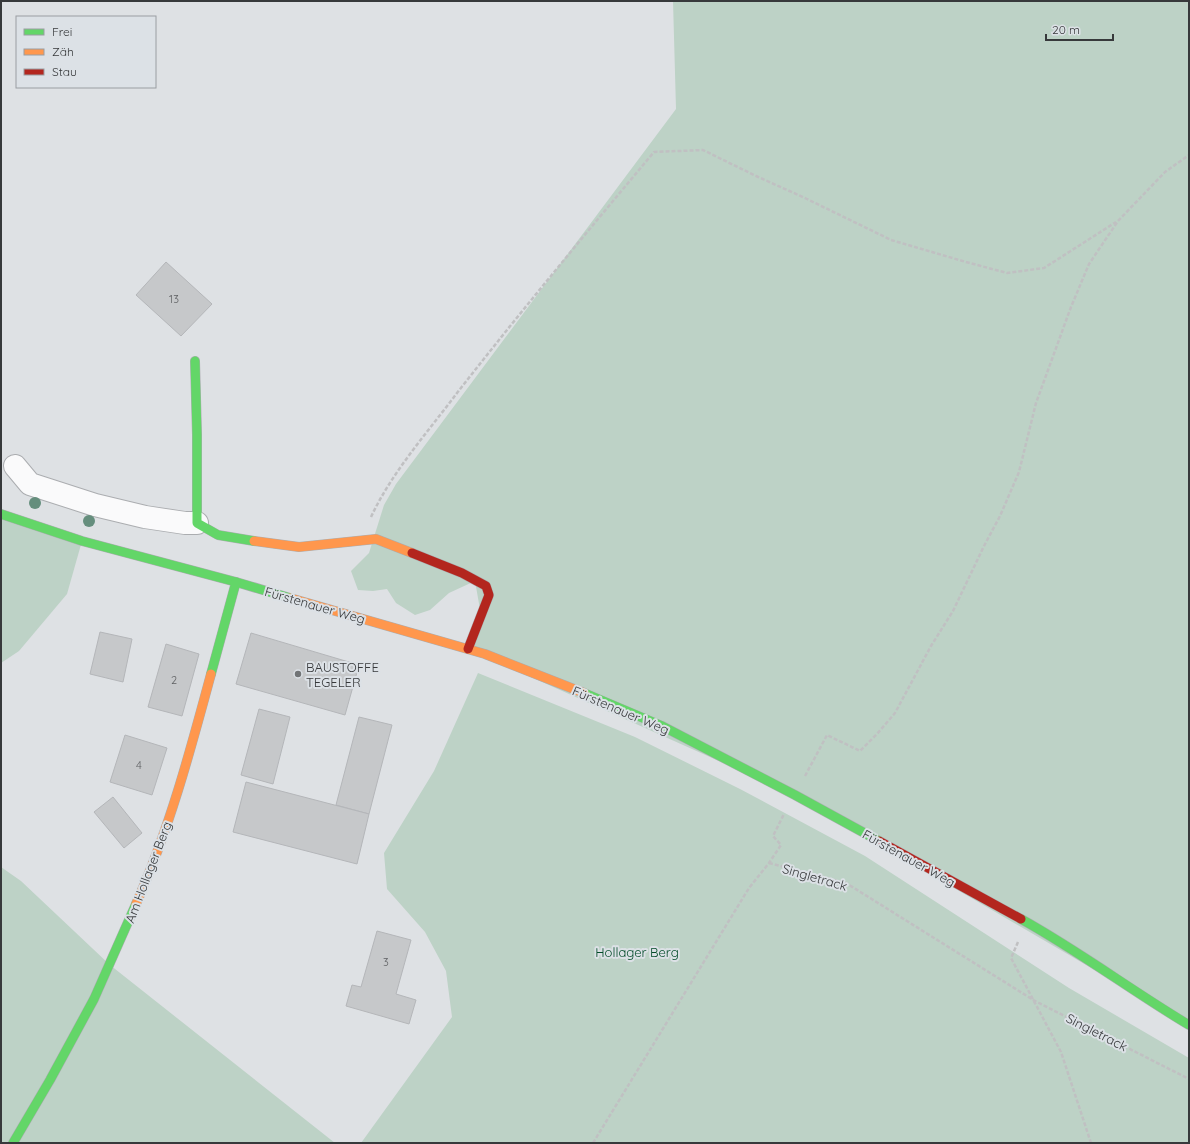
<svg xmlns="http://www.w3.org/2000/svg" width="1190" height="1144" viewBox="0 0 1190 1144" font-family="Quicksand,sans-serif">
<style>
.green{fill:#bdd2c6}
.building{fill:#c6c8ca;stroke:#b4b6b9}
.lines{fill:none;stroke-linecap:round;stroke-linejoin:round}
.street-casing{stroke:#abadb0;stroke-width:24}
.fast-casing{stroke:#abadb0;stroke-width:10}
.slow-casing{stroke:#abadb0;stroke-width:10}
.jam-casing{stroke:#abadb0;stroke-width:10}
.path{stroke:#c0c0c2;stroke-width:2.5;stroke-dasharray:4 2;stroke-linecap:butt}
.street{stroke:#fafafb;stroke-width:22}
.fast{stroke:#63d668;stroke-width:9}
.slow{stroke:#ff974d;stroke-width:9}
.jam{stroke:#b3261e;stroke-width:9}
.tree{fill:#658e7d}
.poi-dot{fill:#717476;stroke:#dce1e6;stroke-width:1.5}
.labels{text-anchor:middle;stroke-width:4;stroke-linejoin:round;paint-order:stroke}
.number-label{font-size:11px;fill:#5e6062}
.street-label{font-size:13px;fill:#37393b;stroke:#dce1e6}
.poi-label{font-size:13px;fill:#37393b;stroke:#dce1e6;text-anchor:start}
.park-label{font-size:13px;fill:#024b28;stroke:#dce1e6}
</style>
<rect width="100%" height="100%" fill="#dee1e4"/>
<g class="green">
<path d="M673,1H1189V1025L795,795L468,649L481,615L475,581L449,593L430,610L415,615L396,603L387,589L373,591L358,590L351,571L369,553L384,505L396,484L676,109Z"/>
<path d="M1,514L82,541L67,594L19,651L1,663Z"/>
<path d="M478,673L635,737L740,789L865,856L1069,988L1189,1058V1143H361L452,1017L446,971L425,932L387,889L384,853L434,771Z"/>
<path d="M1,867L21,881L110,965L335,1143H1Z"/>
</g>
<g class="building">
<path d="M166,262L212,304L181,336L136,295Z"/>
<path d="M100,632L132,639L123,682L90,674Z"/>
<path d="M251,633L359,665L345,715L236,684Z"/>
<path d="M166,644L199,654L182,716L148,707Z"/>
<path d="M259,709L290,717L273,784L241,775Z"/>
<path d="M359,717L392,725L369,814L336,805Z"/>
<path d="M125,735L167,748L152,795L110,782Z"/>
<path d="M246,782L369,814L357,864L233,832Z"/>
<path d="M113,797L142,833L124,848L94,812Z"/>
<path d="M377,931L411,940L396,994L416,1000L409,1024L346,1006L352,985L361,987Z"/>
</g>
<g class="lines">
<g class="street-casing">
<path id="street" d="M15,466L30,484L95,505L145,517L185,523H197"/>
</g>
<g class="fast-casing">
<g id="fast">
<path d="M195,361L197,435V523L218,535L254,541"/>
<path d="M1,514L82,541L236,582L290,598"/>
<path d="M211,674L236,582"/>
<path d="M584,693L662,726L795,795L879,841"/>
<path d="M1021,919C1079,951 1132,991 1189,1025"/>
<path d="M13,1143L50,1080L94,999L136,904"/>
</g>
</g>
<g class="slow-casing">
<g id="slow">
<path d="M254,541L299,547L376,539L412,553"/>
<path d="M290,598L485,654L584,693"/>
<path d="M136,904C169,830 190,752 211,674"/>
</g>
</g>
<g class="jam-casing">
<g id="jam">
<path d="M412,553L462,573L486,586L489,595L468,649"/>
<path d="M879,841L1021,919"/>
</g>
</g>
<g class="path">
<path d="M371,517C392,472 427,433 457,393C521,311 587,232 654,152L703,150L756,176L805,198L891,240L966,262L1007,273L1044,268L1116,222"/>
<path d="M805,776L827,735L860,751L877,734L895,713L931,646L953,611L984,546L1000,516L1019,472L1036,403L1071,307L1089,264L1118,221L1165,172L1189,155"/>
<path d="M769,863L846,883L1035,1001L1189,1079"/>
<path d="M1018,942L1011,958L1061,1052L1091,1143"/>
<path d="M593,1143L749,888L769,863L781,845L773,836L784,814"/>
</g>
<use href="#street" class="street"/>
<use href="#fast" class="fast"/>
<use href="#slow" class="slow"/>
<use href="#jam" class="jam"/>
</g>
<g class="tree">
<circle cx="35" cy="503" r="6"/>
<circle cx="89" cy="521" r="6"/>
</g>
<circle class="poi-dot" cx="298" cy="674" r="4"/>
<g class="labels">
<g class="number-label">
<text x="174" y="303">13</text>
<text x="174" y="684">2</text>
<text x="139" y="769">4</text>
<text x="386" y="966">3</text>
</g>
<g class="street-label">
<text transform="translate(315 605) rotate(16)" y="5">Fürstenauer Weg</text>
<text transform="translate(621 710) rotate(23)" y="5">Fürstenauer Weg</text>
<text transform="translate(909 858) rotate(29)" y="5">Fürstenauer Weg</text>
<text transform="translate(148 872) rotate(-69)" y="5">Am Hollager Berg</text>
<text transform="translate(815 877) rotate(16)" y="5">Singletrack</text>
<text transform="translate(1097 1032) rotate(27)" y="5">Singletrack</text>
</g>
<g class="poi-label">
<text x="306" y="672">BAUSTOFFE<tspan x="306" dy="15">TEGELER</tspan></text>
</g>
<g class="park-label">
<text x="637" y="957">Hollager Berg</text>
</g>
</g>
<rect width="1190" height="1144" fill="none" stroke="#37393b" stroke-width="4"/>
<rect x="16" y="16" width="140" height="72" fill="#dce1e6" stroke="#9a9ea2"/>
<rect x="24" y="29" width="20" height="6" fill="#63d668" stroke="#9a9ea2"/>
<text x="52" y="36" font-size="12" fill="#37393b">Frei</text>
<rect x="24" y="49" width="20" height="6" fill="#ff974d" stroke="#9a9ea2"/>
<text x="52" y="56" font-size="12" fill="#37393b">Zäh</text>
<rect x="24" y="69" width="20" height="6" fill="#b3261e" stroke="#9a9ea2"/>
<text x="52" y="76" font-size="12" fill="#37393b">Stau</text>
<path d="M1046 34v6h67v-6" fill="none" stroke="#37393b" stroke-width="2"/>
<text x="1052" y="34" font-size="12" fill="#37393b" stroke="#dce1e6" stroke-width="3" paint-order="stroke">20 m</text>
</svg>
